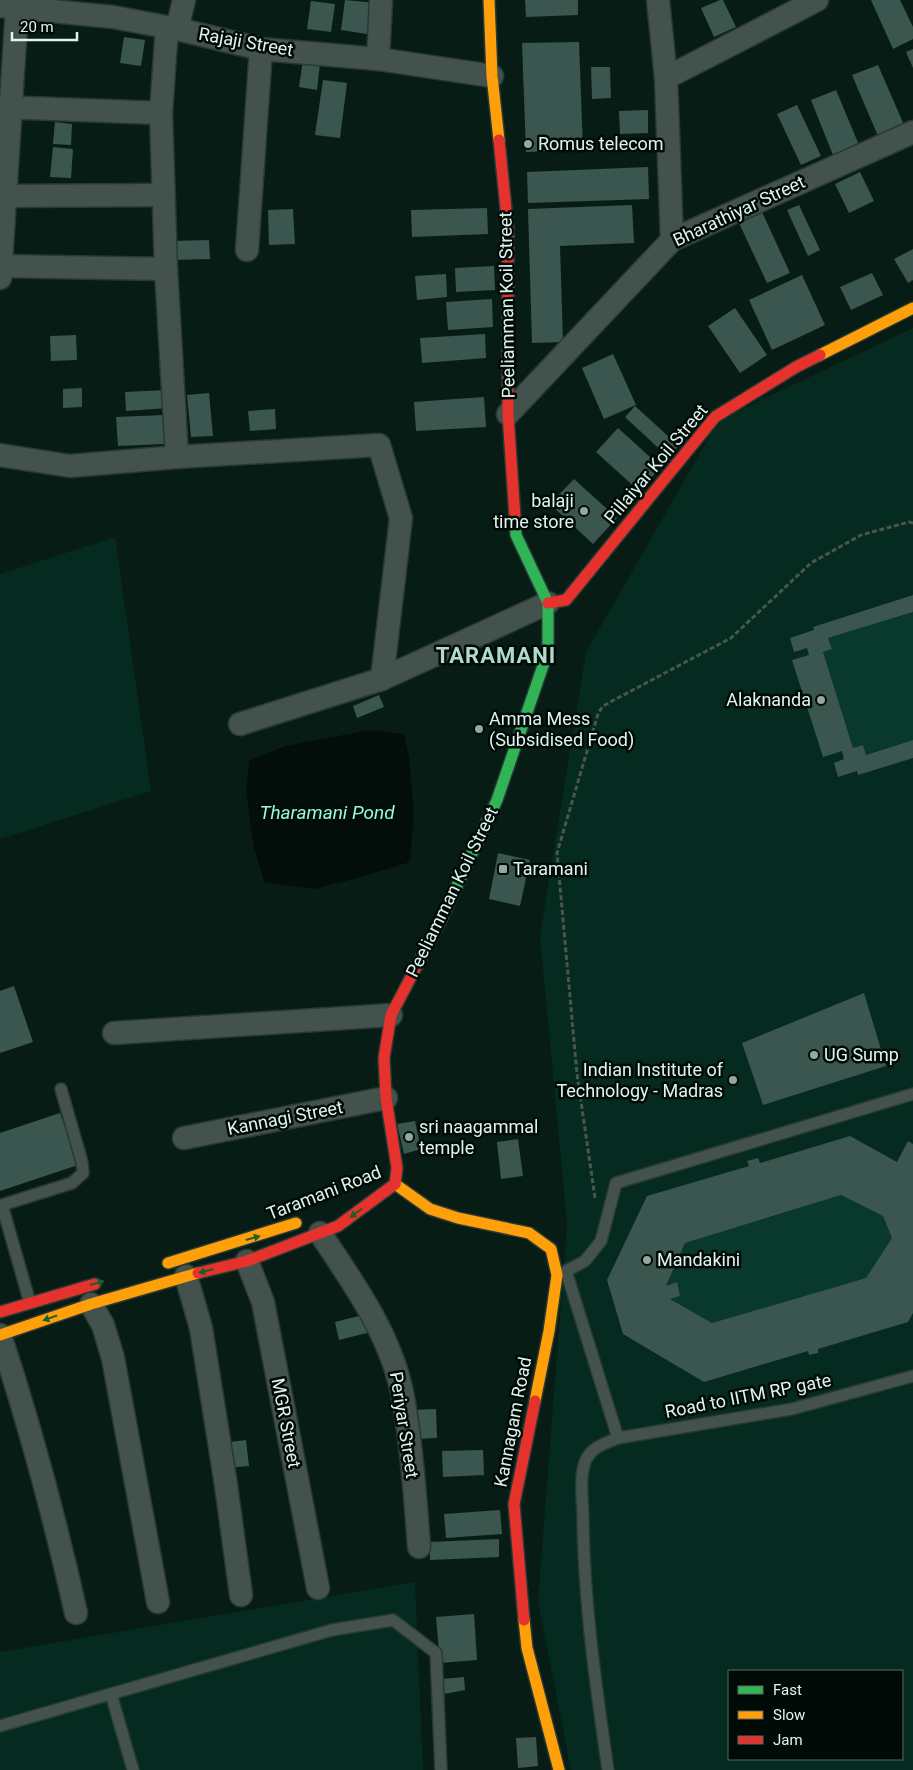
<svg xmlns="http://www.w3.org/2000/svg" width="913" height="1770" viewBox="0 0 913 1770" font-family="Roboto,sans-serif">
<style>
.built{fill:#052a20;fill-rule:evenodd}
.green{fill:#08392c}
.water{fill:#030e0a}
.building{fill:#3a564e;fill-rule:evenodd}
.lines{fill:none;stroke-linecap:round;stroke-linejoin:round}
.lane-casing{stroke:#283933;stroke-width:14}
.street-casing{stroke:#283933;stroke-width:25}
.fast-casing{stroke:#283933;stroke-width:14}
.slow-casing{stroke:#283933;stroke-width:14}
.jam-casing{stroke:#283933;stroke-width:14}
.path{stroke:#485551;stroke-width:3;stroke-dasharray:5 2.5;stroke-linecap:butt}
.lane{stroke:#44524d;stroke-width:11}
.street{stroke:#44524d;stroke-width:22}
.fast{stroke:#30b455;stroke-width:11}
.slow{stroke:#ff9f0a;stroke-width:11}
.jam{stroke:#e5322d;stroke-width:11}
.oneway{fill:#185f2e}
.poi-dot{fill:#94a8a1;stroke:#000a06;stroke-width:2}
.labels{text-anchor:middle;stroke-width:5;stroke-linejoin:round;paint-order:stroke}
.street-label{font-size:18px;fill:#dff4ec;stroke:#000a06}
.poi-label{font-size:18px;fill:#dff4ec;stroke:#000a06;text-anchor:start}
.water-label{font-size:19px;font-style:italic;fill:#94fcda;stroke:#000a06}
.district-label{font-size:22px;font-weight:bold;letter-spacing:1px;fill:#b0daca;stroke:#000a06}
</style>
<rect width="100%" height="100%" fill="#081c16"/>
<g class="built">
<path d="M913,328V1770H571L538,1602L567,1224L540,936L586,652L719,420ZM729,1671H902V1759H729Z"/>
<path d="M115,537L151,791L0,839V574Z"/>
<path d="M415,1582L423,1770H0V1652Z"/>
</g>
<g class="green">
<path d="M913,612V740L866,755L863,745L853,748L823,652L832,649L828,638Z"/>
<path d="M841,1195L883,1216L892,1238L866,1278L712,1323L670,1299L680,1296L677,1283L666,1286L685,1243Z"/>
</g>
<path class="water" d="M370,730L404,734L409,758L414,814L410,862L361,877L314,889L264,882L253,843L246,789L249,761L285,746Z"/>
<g class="building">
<path d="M345,0L377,3L373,35L341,30Z"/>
<path d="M525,0H578V15L526,17Z"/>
<path d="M720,0H723L736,27L714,37L701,8Z"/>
<path d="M871,0H900L913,27V39L893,49Z"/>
<path d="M311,1L335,4L331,32L307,29Z"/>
<path d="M124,37L145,40L141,66L120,63Z"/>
<path d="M579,42L583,150L526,152L522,43Z"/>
<path d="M913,49V68L906,52Z"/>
<path d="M304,53L321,55L317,90L299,87Z"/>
<path d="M878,65L904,125L878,136L852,75Z"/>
<path d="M591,67H610L611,98L592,99Z"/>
<path d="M323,80L347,83L340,138L315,135Z"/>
<path d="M836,90L859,145L833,155L811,100Z"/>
<path d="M797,105L821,156L801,165L777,114Z"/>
<path d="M648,110V133L620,134L619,111Z"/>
<path d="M55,122L72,124L71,145L53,144Z"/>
<path d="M53,147L73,149L71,178L50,177Z"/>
<path d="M648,167L649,199L528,203L527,172Z"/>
<path d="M860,172L874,201L849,213L835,184Z"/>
<path d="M632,205L634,243L560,246L563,342L532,343L528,209Z"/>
<path d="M799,205L820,250L808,256L787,210Z"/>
<path d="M487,208L488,234L412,237L411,210Z"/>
<path d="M293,209L295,244L269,245L268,210Z"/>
<path d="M762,212L790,273L767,283L739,223Z"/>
<path d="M209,240L210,259L173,260V241Z"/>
<path d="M913,249V280L908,283L894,259Z"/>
<path d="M494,266L495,290L456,292L455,268Z"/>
<path d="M872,273L883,295L851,310L840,287Z"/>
<path d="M446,274L447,297L417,300L415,276Z"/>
<path d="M802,275L825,325L772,350L749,300Z"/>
<path d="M492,299L493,327L448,330L446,302Z"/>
<path d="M735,308L767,355L740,373L708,326Z"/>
<path d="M485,334L486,358L422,363L420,338Z"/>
<path d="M76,335L77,360L51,361L50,336Z"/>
<path d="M613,354L636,405L604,419L582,368Z"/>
<path d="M82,388V407L63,408V389Z"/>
<path d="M167,390L168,408L126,411L125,392Z"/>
<path d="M209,393L213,436L191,437L187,395Z"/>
<path d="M484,397L486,427L416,431L414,402Z"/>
<path d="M635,406L679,446L668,457L625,417Z"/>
<path d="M275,409L276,429L250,431L248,411Z"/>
<path d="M164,415L165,444L118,446L116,417Z"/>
<path d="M618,428L661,467L639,491L596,452Z"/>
<path d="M574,479L617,518L593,544L550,504Z"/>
<path d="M913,595V612L828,638L832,649L823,652L853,748L863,745L866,755L913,740V758L858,775L857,771L838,777L834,763L844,759L842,751L823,757L792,660L809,655L807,648L794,652L790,638L814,630L813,627Z"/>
<path d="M379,695L384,707L357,718L353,706Z"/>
<path d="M498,853L530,860L520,906L489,899Z"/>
<path d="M14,986L33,1042L0,1053V991Z"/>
<path d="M864,993L886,1066L763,1105L742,1043Z"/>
<path d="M60,1113L78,1165L0,1191V1133Z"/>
<path d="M415,1121L421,1149L404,1154L397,1124Z"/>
<path d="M850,1136L897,1162L908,1141L913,1144V1313L908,1322L818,1349V1353L809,1355L808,1351L704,1382L623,1334L607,1280L647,1196L749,1166L747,1161L758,1158L760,1163ZM841,1195L883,1216L892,1238L866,1278L712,1323L670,1299L680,1296L677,1282L666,1286L685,1243Z"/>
<path d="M518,1139L523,1176L501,1179L497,1142Z"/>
<path d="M363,1315L367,1333L339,1340L335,1322Z"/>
<path d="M436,1409L437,1438L414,1439L413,1410Z"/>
<path d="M246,1440L249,1466L225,1468L222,1443Z"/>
<path d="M483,1450L484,1475L443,1477L442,1451Z"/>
<path d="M500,1510L502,1534L446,1538L444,1514Z"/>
<path d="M499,1539V1557L430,1560L429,1542Z"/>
<path d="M474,1614L477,1660L440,1663L436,1617Z"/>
<path d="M464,1677L465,1690L444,1694L442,1679Z"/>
<path d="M536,1737L538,1766L518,1768L516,1738Z"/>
</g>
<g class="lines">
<g class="lane-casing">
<g id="lane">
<path d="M30,1303L2,1205L72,1183L83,1173L82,1162L61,1089"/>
<path d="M618,1438L566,1271L585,1261L601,1241L616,1183L913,1094"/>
<path d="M111,1694L133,1770"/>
<path d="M0,1726L332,1630L393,1620L436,1653L441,1770"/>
<path d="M608,1770C596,1687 584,1603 583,1519C583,1501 579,1479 585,1462C590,1448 605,1443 618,1438L792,1409L913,1376"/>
</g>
</g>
<g class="street-casing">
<g id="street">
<path d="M658,0L666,78L672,240"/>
<path d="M0,6L113,17L177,29L261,49L378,59L492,76"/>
<path d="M167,27L161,113L166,269L177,457"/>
<path d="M177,29L184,0"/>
<path d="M378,59L381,0"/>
<path d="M666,78L817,0"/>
<path d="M0,107L161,113"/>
<path d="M0,196L163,195"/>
<path d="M247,250L261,49"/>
<path d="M0,266L166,269"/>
<path d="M0,278L17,8"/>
<path d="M508,414L672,240L913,132"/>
<path d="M0,455L70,466L177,457L379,445L401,518L382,679"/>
<path d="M240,724L382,679L548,603"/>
<path d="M114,1033L391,1015"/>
<path d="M184,1138L386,1098"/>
<path d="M320,1233C352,1281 388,1331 401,1388C404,1399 405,1411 407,1422C413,1463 416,1505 419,1547"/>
<path d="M247,1261L263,1302L318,1588"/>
<path d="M186,1276L201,1328L226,1485L241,1595"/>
<path d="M91,1304L103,1325L113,1358L158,1602"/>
<path d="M0,1335C30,1426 55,1519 76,1613"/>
</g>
</g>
<g class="fast-casing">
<path id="fast" d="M441,920L497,800L548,651V603L516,535L515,518"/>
</g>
<g class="slow-casing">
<g id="slow">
<path d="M489,0L492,76L499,140"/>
<path d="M820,355L913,308"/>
<path d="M395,1184L430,1209L458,1218L529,1233L551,1249L557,1275L549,1331L535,1401"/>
<path d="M168,1263L296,1223"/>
<path d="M0,1335L91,1304L198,1273"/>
<path d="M524,1620L527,1648L559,1770"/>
</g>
</g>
<g class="jam-casing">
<g id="jam">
<path d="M499,140L508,229V414L515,518"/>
<path d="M548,603L566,600L715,417L796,367L820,355"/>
<path d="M395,1184L397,1168L386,1098L384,1058L391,1015L441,920"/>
<path d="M198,1273L247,1261L338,1226L395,1184"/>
<path d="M0,1312L95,1284"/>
<path d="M524,1620L514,1504L535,1401"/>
</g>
</g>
<path class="path" d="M595,1198L577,1074L557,853L598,714L602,707L612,701L731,638L811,563L861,535L909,522L913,523"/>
<use href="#lane" class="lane"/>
<use href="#street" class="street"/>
<use href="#fast" class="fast"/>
<use href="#slow" class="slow"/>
<use href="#jam" class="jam"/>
</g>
<defs><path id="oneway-solid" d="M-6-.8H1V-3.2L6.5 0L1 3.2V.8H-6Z" transform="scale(1.25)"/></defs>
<g class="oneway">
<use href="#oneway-solid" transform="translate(356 1213) rotate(143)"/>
<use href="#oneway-solid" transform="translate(253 1238) rotate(-16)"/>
<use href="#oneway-solid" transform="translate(206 1271) rotate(166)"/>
<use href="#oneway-solid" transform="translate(97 1283) rotate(-16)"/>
<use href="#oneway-solid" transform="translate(50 1318) rotate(161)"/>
</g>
<g class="poi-dot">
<circle cx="528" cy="144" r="5"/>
<circle cx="584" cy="511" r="5"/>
<circle cx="821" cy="700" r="5"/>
<circle cx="479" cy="729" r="5"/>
<rect x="498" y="864" width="10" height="10" rx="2.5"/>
<circle cx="814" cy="1055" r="5"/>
<circle cx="733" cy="1080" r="5"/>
<circle cx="409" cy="1137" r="5"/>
<circle cx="647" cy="1260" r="5"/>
</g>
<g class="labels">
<g class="street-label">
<text transform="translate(246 42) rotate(10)" y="6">Rajaji Street</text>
<text transform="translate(739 211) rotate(-25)" y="6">Bharathiyar Street</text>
<text transform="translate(507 305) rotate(-91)" y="6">Peeliamman Koil Street</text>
<text transform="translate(656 464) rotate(-50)" y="6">Pillaiyar Koil Street</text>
<text transform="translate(452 892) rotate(-64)" y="6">Peeliamman Koil Street</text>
<text transform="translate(285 1118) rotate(-11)" y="6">Kannagi Street</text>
<text transform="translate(324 1193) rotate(-21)" y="6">Taramani Road</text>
<text transform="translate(748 1396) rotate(-11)" y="6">Road to IITM RP gate</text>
<text transform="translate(513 1422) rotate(-79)" y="6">Kannagam Road</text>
<text transform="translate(286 1423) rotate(79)" y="6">MGR Street</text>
<text transform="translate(404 1425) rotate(81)" y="6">Periyar Street</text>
</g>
<g class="poi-label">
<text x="538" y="150">Romus telecom</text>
<text x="574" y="507" text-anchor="end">balaji<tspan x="574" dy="21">time store</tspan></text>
<text x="811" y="706" text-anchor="end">Alaknanda</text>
<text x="489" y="725">Amma Mess<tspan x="489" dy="21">(Subsidised Food)</tspan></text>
<text x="513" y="875">Taramani</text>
<text x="824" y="1061">UG Sump</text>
<text x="723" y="1076" text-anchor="end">Indian Institute of<tspan x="723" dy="21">Technology - Madras</tspan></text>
<text x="419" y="1133">sri naagammal<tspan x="419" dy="21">temple</tspan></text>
<text x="657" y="1266">Mandakini</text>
</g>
<g class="water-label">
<text x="327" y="819">Tharamani Pond</text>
</g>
<g class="district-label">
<text x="496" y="663">TARAMANI</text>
</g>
</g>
<rect x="728" y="1670" width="175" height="90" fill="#000a06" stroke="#596862"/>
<rect x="738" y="1686" width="25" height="8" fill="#30b455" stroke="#596862"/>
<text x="773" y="1695" font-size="15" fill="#dff4ec">Fast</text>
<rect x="738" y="1711" width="25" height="8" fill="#ff9f0a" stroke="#596862"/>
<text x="773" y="1720" font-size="15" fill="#dff4ec">Slow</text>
<rect x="738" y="1736" width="25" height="8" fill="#e5322d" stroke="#596862"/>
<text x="773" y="1745" font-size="15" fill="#dff4ec">Jam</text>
<path d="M12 32v8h65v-8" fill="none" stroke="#dff4ec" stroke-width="2.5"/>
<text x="20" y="32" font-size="15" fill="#dff4ec" stroke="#000a06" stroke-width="4" paint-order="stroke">20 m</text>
</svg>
